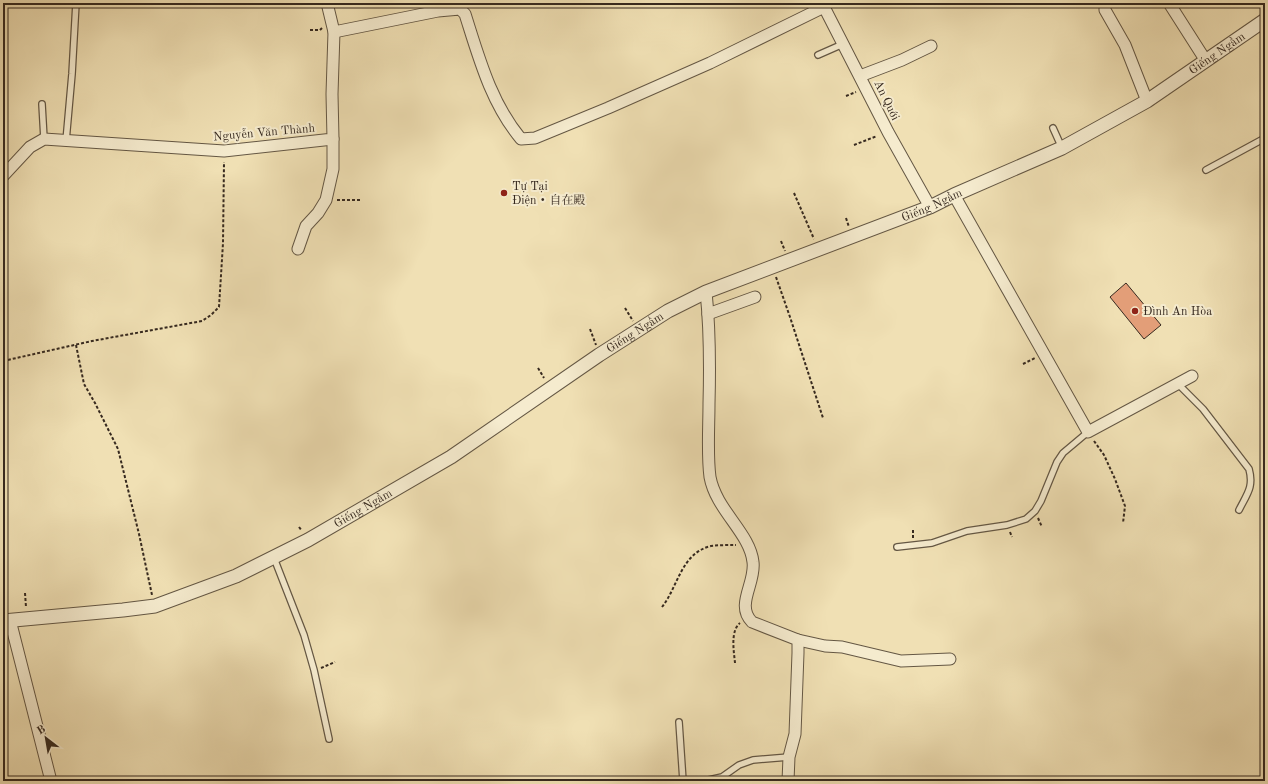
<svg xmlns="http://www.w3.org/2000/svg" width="1268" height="784" viewBox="0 0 1268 784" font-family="'Old Standard TT','Noto Serif SC',serif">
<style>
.building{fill:#e39e78;stroke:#36291f}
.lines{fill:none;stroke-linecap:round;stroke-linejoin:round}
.service-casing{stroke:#645744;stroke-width:8}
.minor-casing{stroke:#645744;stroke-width:13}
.tertiary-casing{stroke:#645744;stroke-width:15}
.path{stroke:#36291f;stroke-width:2;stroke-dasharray:3 2;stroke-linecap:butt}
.service{stroke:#f5ebce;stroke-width:5.5}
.minor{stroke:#f5ebce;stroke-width:11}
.tertiary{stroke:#f5ebce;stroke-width:13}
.poi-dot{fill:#8f2418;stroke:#f5ebce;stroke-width:1.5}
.labels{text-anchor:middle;stroke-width:4;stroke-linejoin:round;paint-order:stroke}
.street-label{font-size:12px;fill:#36291f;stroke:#f5ebce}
.poi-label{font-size:12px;fill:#36291f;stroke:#f5ebce;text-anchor:start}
</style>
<rect width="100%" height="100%" fill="#f0e0b4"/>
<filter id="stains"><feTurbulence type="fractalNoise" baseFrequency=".005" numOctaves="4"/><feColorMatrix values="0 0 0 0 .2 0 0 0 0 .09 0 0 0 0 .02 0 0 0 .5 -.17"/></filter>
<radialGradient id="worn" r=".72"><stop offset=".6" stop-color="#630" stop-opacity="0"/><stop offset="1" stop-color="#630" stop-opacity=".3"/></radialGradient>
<path class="building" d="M1126,283L1161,325L1144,339L1110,297Z"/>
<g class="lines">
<g class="service-casing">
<g id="service">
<path d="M818,55L843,44"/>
<path d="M42,104L44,139"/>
<path d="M1053,128L1062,148"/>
<path d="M66,141L72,74L76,3"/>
<path d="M1206,170L1265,138"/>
<path d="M1178,384L1203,409L1249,469C1254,487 1247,494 1239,510"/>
<path d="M897,547L932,543L967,531L1007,525L1026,519L1035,511L1041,501L1057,462L1063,453L1088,432"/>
<path d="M274,558L304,635L314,670L329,739"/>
<path d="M679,722L683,781"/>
<path d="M704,781L722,777L739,765L753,760L789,757"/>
</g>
</g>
<g class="minor-casing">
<g id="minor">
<path d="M822,3L888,132L930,207"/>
<path d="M1107,3L1105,6V10L1125,45L1147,101"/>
<path d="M1169,3L1206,61"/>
<path d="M334,32L438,11L460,9L465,14C479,58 491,103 521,139L535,138L608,108L710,63L824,7"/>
<path d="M860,76L902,60L931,46"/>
<path d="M3,176L30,147L44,139L224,151L333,139L332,94L334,32L327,3"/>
<path d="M954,195L1088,432L1192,376"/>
<path d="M298,249L306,226L318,213L326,200L333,169V139"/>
<path d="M706,292C710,329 710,366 709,404C709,426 707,455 710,477C716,510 750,533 753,562C756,583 735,605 752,622L798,640V653L795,734L789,757L788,781"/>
<path d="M708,314L755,297"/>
<path d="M10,620L51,781"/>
<path d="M798,640L825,646L842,647L901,661L950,659"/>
</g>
</g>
<g class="tertiary-casing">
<g id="tertiary">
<path id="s1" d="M3,621L123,610L155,606L236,576L308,540L451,457L599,355L668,311L706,292L930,207L954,195L1062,148L1147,101L1265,20"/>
</g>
</g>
<g class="path">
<path d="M310,30H320L322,28"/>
<path d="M846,96L856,92"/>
<path d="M854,145L877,136"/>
<path d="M794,193L814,239"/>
<path d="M337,200H361"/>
<path d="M846,218L849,227"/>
<path d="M781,241L785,251"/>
<path d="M776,277L790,317L823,418"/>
<path d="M625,308L633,321"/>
<path d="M590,329L596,345"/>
<path d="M76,345L84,384L95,403L118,449L139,534L152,595"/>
<path d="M3,361L92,341L202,321L211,315L219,307L223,243L224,162"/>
<path d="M1023,364L1035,358"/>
<path d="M538,368L544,378"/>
<path d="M1094,441L1104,455L1115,479L1125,506L1123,523"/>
<path d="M1038,518L1042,527"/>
<path d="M299,527L302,531"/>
<path d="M1010,532L1012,537"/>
<path d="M913,538V530"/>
<path d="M25,593L26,607"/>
<path d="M662,607C678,587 681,553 711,546C719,545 728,545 736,545"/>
<path d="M735,663C734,652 730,631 740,623"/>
<path d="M321,668L335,662"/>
<path d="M622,778L624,781"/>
</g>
<use href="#service" class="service"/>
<use href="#minor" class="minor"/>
<use href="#tertiary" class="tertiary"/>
</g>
<g class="poi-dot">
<circle cx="504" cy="193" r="4"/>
<circle cx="1135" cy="311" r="4"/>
</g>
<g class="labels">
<g class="street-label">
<text dy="4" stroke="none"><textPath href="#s1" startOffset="1355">Giếng Ngầm</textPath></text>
<text transform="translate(887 100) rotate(64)" y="4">An Quới</text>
<text transform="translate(264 132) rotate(-5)" y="4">Nguyễn Văn Thành</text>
<text dy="4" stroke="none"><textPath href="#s1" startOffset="1031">Giếng Ngầm</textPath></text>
<text dy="4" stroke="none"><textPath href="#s1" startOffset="707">Giếng Ngầm</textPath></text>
<text dy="4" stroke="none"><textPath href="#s1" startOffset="383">Giếng Ngầm</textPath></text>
</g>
<g class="poi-label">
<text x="512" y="190">Tự Tại<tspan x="512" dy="14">Điện • 自在殿</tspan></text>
<text x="1143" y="315">Đình An Hòa</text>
</g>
</g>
<rect width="1268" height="784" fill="none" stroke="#f0e0b4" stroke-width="16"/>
<rect x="4" y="4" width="1260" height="776" fill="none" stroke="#36291f" stroke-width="2"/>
<rect x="8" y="8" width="1252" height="768" fill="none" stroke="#36291f"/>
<g transform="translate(46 738) rotate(329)" stroke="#f5ebce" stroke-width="3" paint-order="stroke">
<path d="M0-3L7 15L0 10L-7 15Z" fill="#36291f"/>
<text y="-6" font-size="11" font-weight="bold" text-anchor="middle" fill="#36291f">B</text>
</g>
<rect width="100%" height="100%" filter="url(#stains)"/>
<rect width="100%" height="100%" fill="url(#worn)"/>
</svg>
